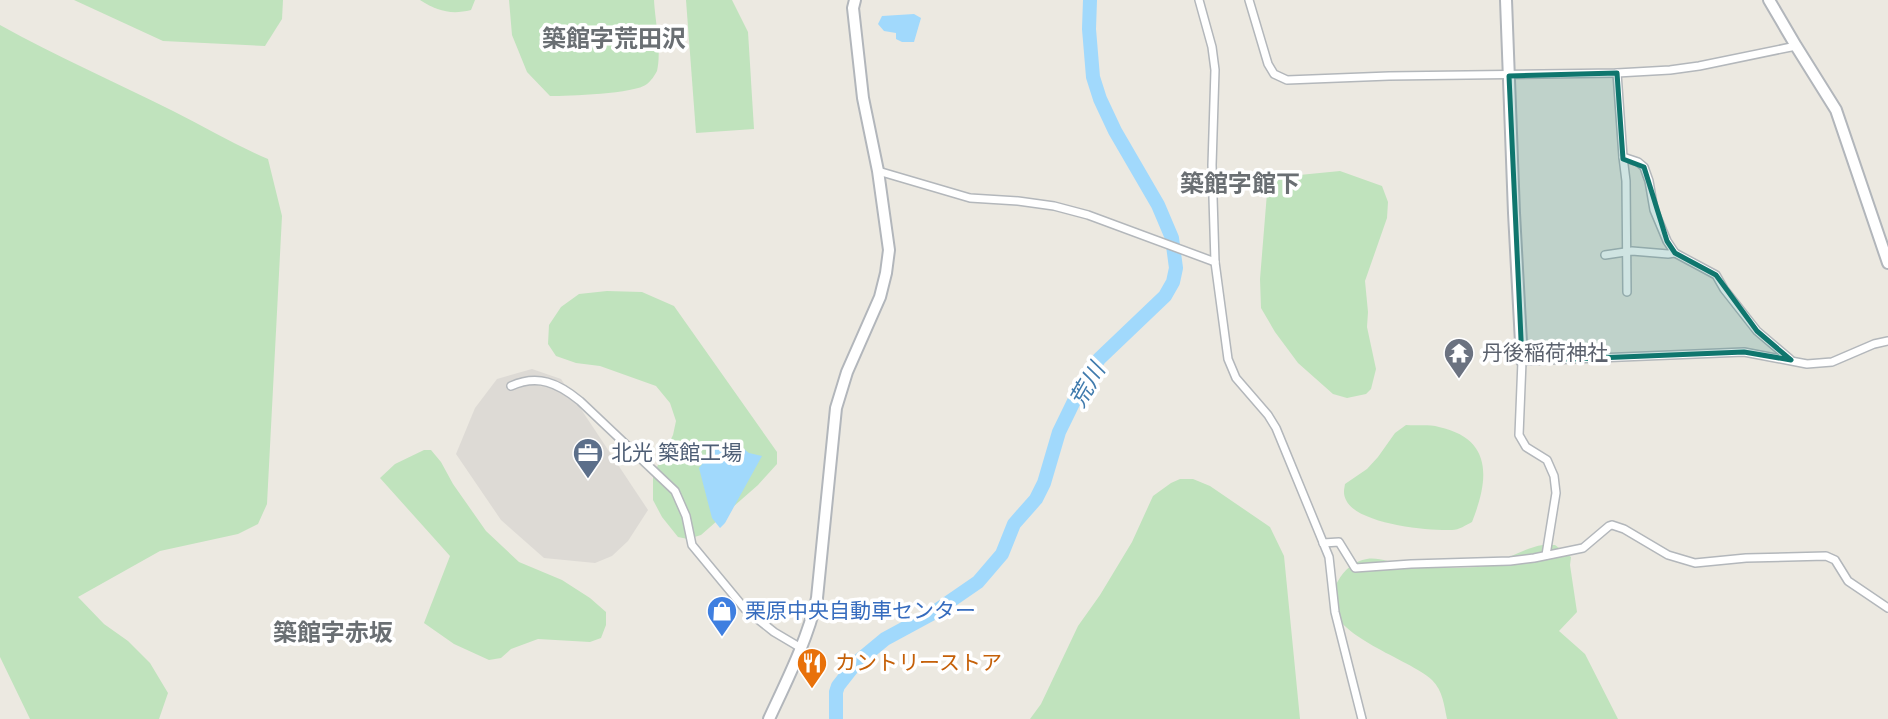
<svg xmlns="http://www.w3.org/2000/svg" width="1888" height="719" viewBox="0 0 1888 719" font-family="Figtree,'Noto Sans JP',sans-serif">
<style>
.industrial{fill:#dddad5}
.green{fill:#c0e3bd}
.water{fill:#a1d9fc}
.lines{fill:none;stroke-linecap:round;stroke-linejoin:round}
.river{stroke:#a1d9fc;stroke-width:14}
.street-casing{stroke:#b3b7bb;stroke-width:10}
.secondary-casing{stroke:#b2b6bb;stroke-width:14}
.street{stroke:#fff;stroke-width:7}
.secondary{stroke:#fff;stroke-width:10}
.marked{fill:#0f766e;fill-opacity:0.2;stroke:#0f766e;stroke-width:5;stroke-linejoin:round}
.labels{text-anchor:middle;stroke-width:7;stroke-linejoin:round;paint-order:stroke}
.worship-label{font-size:21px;fill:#5b616d;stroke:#fff;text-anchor:start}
.service-label{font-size:21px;fill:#4e5e75;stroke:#fff;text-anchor:start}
.shop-label{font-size:21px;fill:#366cbe;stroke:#fff;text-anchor:start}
.food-label{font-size:21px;fill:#c56008;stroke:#fff;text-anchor:start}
.water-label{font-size:23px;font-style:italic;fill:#407bad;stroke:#fff}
.quarter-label{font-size:24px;font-weight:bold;fill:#6a6f73;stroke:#fff}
</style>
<rect width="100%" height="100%" fill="#ece9e1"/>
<path class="industrial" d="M532,369L561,379L648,510L628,541L612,556L595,563L544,558L501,520L456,454L475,408L497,379Z"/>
<g class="green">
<path d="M74,0H283L282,19L265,46L163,41Z"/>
<path d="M420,0H475L471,10C451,15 437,11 420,0Z"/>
<path d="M509,0H654C655,21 662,52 657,71C655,75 651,81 647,84C635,94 568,96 550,96L527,72L512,35Z"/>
<path d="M686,0H732L748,32L754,129L696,133Z"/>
<path d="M0,25C56,56 115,82 173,111C205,127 235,145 268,159L282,216L267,504L258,524L238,534L160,551L78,597L104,624L128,641L150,663L168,693L159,719H30L0,657Z"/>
<path d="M1340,171L1382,186L1388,202L1387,218L1365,281L1368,312L1367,327L1376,369L1371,389L1366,394L1347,398L1333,394L1298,363L1275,332L1261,308L1260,279L1267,193L1279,177Z"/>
<path d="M607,291L642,292L674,306L777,452V464L758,485L701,535L688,539L678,537L662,517L653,500V475L673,435L676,421L670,403L656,386L600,366L576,363L556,356L548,344L549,325L561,307L579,294Z"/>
<path d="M1406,425C1417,426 1429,424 1439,427C1493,439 1489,479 1472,522C1466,525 1459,530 1452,530C1428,531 1357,524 1346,500C1343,494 1344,490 1345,484L1367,469L1378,457L1395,433Z"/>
<path d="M424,450H431L441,462L453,484L486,531L519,562L562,580L590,598L606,612V625L601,638L590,642L538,639L511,649L501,658L489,660L454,644L424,623L450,556L380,478L395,464Z"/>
<path d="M1180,479H1193L1210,486L1270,527L1284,556L1300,719H1030L1041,704L1078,626L1100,595L1132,542L1153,496L1171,483Z"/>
<path d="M1543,545H1555L1571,557L1570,565L1577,612L1559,631L1585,654L1618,719H1447C1444,705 1443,691 1432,680C1405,655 1305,630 1338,581C1344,570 1354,561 1367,559C1378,557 1392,563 1404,564C1428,567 1453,569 1478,567C1501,565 1521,548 1543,545Z"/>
</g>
<g class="water">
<path d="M914,14L921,18L914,42H902L896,39V33L884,31L878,24L882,16Z"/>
<path d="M716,446L726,451L744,449L749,453L762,456L725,523L720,528L712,518L699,468Z"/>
</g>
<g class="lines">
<path class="river" d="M836,719V692L838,686L856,663L885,639L933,613L978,582L1002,554L1014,524L1036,499L1044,483L1059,432L1079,391L1099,359L1165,296L1173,282L1176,268L1172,238L1158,205L1115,131L1100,99L1093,77L1089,29L1090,0"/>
<g class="street-casing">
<g id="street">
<path d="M1199,0L1212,47L1215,70L1212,165L1215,262L1228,359L1236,378L1268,415L1276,428L1329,557L1335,612L1362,719"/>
<path d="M1249,0L1268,64L1274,74L1287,80L1389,76L1617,73L1670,70L1699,66L1796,46"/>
<path d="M1617,73L1623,157L1626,181L1627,292"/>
<path d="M1623,157L1638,162L1644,167L1649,181L1654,210L1667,241L1675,253L1716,275L1724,289L1757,331L1790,359"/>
<path d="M878,171L970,198L1018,201L1054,206L1088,215L1215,262"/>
<path d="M1605,255L1632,251L1668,254L1675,253"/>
<path d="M511,386C538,374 558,383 580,401L675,491L686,516L692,545L745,609L774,632L801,648"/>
<path d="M1323,543L1339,542L1355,568L1411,564L1510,561L1534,558L1583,548L1609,526L1612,525L1624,529L1668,555L1695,563L1746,558L1826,556L1835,560L1848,581L1888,608"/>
<path d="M1546,555L1556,493L1554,476L1547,460L1526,447L1519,435L1522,361L1744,352L1807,364L1832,362L1874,344L1888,341"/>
</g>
</g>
<g class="secondary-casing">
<g id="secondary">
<path d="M1506,0L1514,213L1522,361"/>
<path d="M1769,0L1796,46L1836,110L1888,263"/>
<path d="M769,719C787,680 807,641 817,598L836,408L847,372L880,297L886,273L889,250L878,171L863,98L853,8L855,0"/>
</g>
</g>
<use href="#street" class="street"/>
<use href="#secondary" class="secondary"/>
</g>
<path class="marked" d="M1617,73L1623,159L1644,167L1667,241L1675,253L1716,275L1757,331L1791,360L1744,352L1522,361L1509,76Z"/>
<defs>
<g id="temple-pin" transform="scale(1.575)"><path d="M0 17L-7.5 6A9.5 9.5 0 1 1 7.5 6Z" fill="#6b7280" stroke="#fff"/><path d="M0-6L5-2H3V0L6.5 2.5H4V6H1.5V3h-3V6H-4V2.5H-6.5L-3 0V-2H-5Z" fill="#fff"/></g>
<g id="office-pin" transform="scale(1.575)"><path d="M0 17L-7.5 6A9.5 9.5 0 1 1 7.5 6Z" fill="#5c6f8a" stroke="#fff"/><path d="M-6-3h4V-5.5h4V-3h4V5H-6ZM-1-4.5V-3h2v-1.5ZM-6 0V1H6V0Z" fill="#fff"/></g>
<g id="shop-pin" transform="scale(1.575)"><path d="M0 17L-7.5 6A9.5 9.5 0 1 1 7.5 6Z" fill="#3f7fe0" stroke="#fff"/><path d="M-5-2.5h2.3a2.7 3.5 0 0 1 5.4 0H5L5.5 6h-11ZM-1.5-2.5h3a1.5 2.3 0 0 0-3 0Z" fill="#fff"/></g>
<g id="restaurant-pin" transform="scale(1.575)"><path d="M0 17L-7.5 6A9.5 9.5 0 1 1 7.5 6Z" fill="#e8710a" stroke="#fff"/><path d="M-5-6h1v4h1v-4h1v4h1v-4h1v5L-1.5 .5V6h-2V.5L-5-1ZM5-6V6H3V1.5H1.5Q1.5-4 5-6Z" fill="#fff"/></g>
</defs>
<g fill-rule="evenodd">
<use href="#temple-pin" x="1459" y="353"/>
<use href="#office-pin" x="588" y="453"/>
<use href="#shop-pin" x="722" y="611"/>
<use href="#restaurant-pin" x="812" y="663"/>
</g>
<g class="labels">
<g class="worship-label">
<text x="1482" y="360">丹後稲荷神社</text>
</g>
<g class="service-label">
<text x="611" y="460">北光 築館工場</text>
</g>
<g class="shop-label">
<text x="745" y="618">栗原中央自動車センター</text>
</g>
<g class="food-label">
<text x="835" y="670">カントリーストア</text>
</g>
<g class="water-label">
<text transform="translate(1087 385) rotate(-60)" y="8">荒川</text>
</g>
<g class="quarter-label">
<text x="614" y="47">築館字荒田沢</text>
<text x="1240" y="192">築館字館下</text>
<text x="333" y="641">築館字赤坂</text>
</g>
</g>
</svg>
